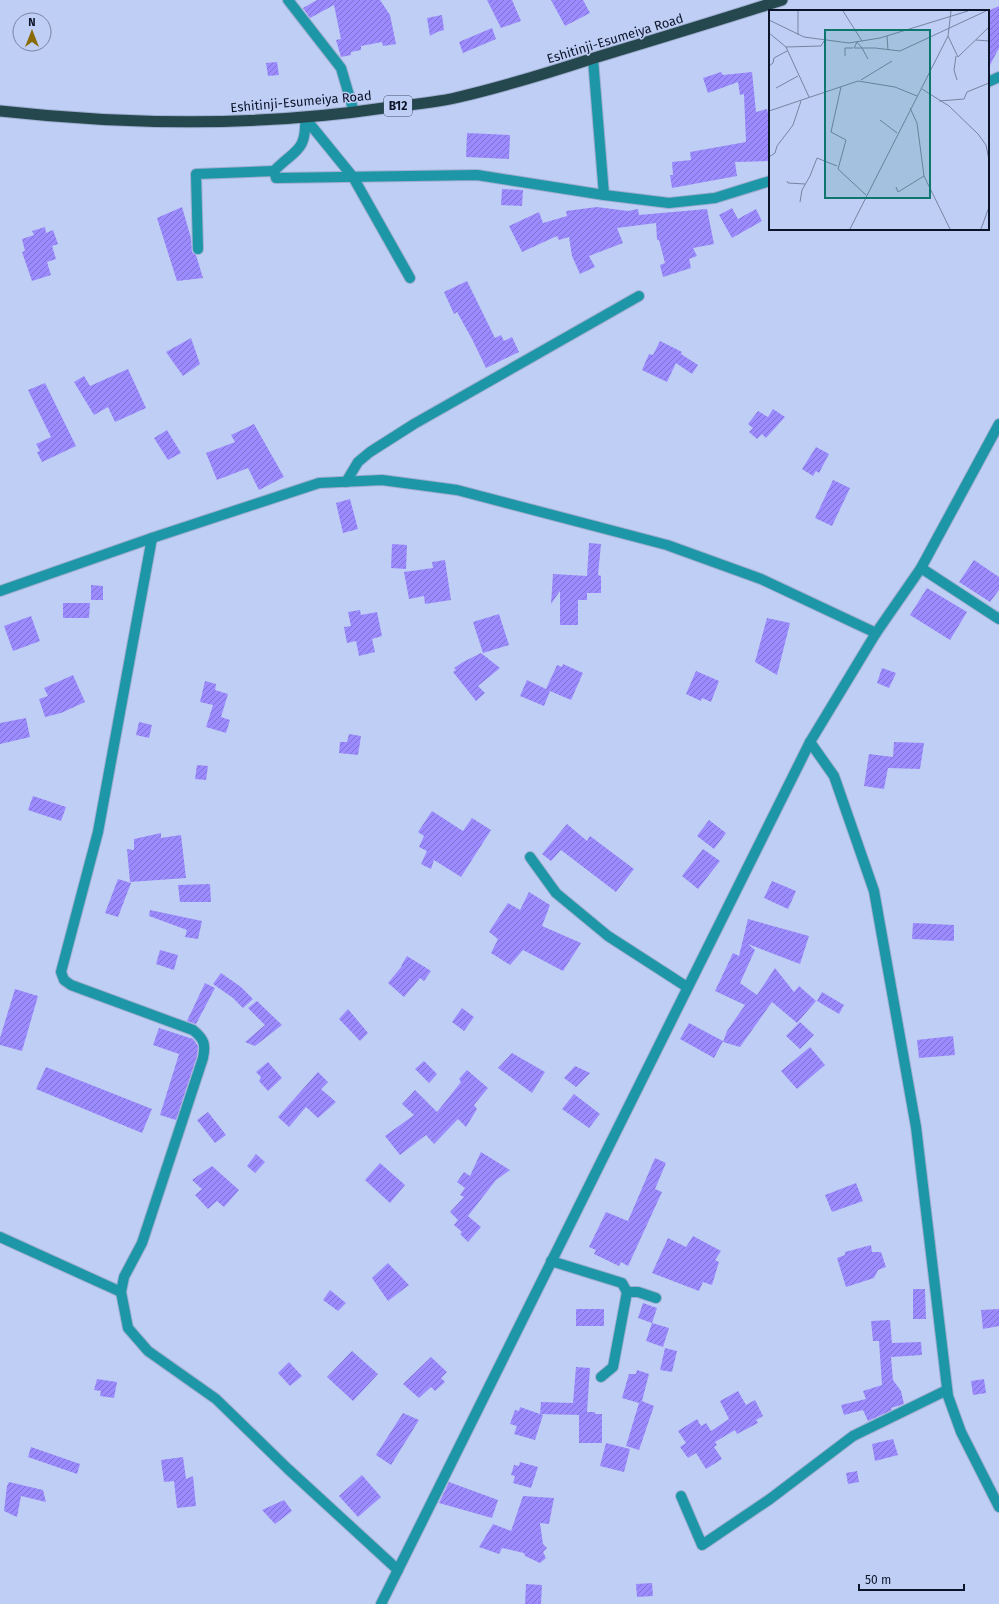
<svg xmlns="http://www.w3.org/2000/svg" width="999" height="1604" viewBox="0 0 999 1604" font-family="'Fira Sans',sans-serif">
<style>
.building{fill:url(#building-hatch)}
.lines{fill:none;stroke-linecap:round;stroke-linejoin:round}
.minor-casing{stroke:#9fadd0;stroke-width:12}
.trunk-casing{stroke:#9fadd0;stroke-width:13}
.minor{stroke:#1d97a7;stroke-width:10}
.trunk{stroke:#25484e;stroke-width:11}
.labels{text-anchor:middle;stroke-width:3;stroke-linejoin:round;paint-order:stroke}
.shield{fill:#bfcef4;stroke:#424c67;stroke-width:1}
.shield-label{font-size:12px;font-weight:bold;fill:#0c142a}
.street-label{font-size:13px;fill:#0c142a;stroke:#bfcef4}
.inset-road{fill:none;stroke:#7784a3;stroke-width:1}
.view{fill:#0f766e;fill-opacity:0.15;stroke:#0f766e;stroke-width:2}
.inset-edge{fill:none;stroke:#0c142a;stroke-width:2}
</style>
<defs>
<pattern id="building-hatch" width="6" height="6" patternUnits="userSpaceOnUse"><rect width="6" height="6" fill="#9c8bfe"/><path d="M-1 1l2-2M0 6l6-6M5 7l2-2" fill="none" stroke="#7e70ce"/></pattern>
</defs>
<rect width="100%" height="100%" fill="#bfcef4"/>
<g class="building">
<path d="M317,0H380L390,15L396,44L383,46L382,42L361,46V50L351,52V55L341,57L336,40L341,39L334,5L310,18L303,8Z"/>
<path d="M487,0H512L521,21L501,28Z"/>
<path d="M551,0H583L590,13L565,26Z"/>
<path d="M999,6V48L988,69V11Z"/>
<path d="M442,15L444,30L437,32L430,36L427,18Z"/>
<path d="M492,28L496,39L463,53L459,42Z"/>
<path d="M277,62L279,75L268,76L266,63Z"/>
<path d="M721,72L723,75L752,72L756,112L767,109L770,120V161L735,162L737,176L672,188L670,175H673L672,162L691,160L690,152L746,142L744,94L740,95L738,82L708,93L703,78Z"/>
<path d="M467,133L510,135L509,159L466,157Z"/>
<path d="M502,189L523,190L522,206L501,205Z"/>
<path d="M182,207L191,238L192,252L196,255L203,278L177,281L157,218Z"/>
<path d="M597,207L628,211L638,209L639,215L707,209L714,244L693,248L697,256L689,259L691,268L663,277L660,265L665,263L659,240H657L656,223L617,228L623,243L589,256L595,267L580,274L572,256L569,237L559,240L557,236L522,252L509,226L539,212L543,223L567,216L566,211Z"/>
<path d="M732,208L738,219L756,209L762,221L732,238L719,215Z"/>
<path d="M45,227L46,233L53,230L58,244L52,246L56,259L47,262L51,275L32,281L22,252L25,251L22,239L34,235L32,231Z"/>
<path d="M467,281L495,338L501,335L504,341L512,337L519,352L486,368L472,339L457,312L454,314L444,292Z"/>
<path d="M191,338L200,364L183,376L166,352Z"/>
<path d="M660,341L682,352L681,354L698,365L692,374L676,363L667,382L642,370L649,354L653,355Z"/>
<path d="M128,369L146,408L115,422L108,407L94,415L74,382L84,376L90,386Z"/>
<path d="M45,383L76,446L42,462L37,452L40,451L36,444L51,437L28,390Z"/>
<path d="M773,409L785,417L766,438L762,434L757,439L749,432L753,428L748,424L758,411L768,417Z"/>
<path d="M254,424L284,477L259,490L248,468L217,480L206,453L235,442L231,435Z"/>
<path d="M167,430L181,453L168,460L154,438Z"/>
<path d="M816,447L829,454L819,473L816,471L813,476L802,469Z"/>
<path d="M833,480L850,488L832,526L815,518Z"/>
<path d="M350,499L358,529L343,533L336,503Z"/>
<path d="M589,543L601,544L598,575L601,576V593H587V600H578V625H560V591L551,604L553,574L587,576Z"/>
<path d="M392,544L407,545L406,569L391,568Z"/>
<path d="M445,560L451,600L425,604L424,596L409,599L404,572L433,568L432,562Z"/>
<path d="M974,560L999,577V590L990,602L959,582Z"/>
<path d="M91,585L103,586V600H91Z"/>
<path d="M927,588L967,612L950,640L910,615Z"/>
<path d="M63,603H90L89,618H63Z"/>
<path d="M360,610L361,615L377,612L382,636L372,639L375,652L359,656L356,641L347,643L344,627L351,626L348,612Z"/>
<path d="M499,614L509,645L483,653L473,622Z"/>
<path d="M31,616L40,641L13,651L4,626Z"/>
<path d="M767,618L790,623L777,675L755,662Z"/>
<path d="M481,653L500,668L478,686L485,693L476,701L453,672L456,670L454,668L463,662Z"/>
<path d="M563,664L583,673L571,700L550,691L544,706L520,696L527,680L546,689L557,665L562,667Z"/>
<path d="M882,668L896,673L889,688L877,683Z"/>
<path d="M696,671L719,681L711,702L702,698L701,701L686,694Z"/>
<path d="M73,675L85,702L61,713L45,717L39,699L48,696L44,688Z"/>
<path d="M205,681L216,684L215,690L228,694L221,717L230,720L226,733L206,727L213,705L200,702Z"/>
<path d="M26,718L30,737L0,744V723Z"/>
<path d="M139,722L152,725L149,738L136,735Z"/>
<path d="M349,734L361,736L358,755L339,753L340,742H347Z"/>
<path d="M894,742L924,743L920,769L888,768L884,789L864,786L869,754L893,757Z"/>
<path d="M197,765L208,766L206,780L195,779Z"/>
<path d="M33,796L66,807L61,821L28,810Z"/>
<path d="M432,811L463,831L472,818L491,830L461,877L434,860L431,869L421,864L427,851L419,847L424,836L418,832Z"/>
<path d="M709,820L726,833L714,849L697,836Z"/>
<path d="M567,824L587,841L590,836L634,869L616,892L561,850L551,861L542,854Z"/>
<path d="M161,833V838L181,835L186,878L130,882L127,849L134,850V839Z"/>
<path d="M703,849L720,861L698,889L682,876Z"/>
<path d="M118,879L131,883L118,917L105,913Z"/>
<path d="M772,881L796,891L788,909L764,898Z"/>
<path d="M210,884L211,902H180L178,885Z"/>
<path d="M529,892L550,905L542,926L581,943L563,971L523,950L510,965L491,953L498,939L489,932L508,903L520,910Z"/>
<path d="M150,910L202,921L198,939L185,937L187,930L149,916Z"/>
<path d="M748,919L809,936L800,964L748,944L755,950L740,983L757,995L775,968L794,992L799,986L816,1001L797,1023L772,1002L740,1047L723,1042L727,1031L745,1005L715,991L733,953L739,956Z"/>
<path d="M913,923L954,925V941L912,939Z"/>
<path d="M160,950L178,955L174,970L156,964Z"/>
<path d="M407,956L431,971L424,981L420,978L404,997L388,983L402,966H401Z"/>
<path d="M221,973L241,987L253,999L243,1008L233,998L213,984Z"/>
<path d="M205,983L215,988L196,1024L187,1021Z"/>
<path d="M15,989L38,996L22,1051L0,1045V1038Z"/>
<path d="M822,992L844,1005L839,1014L817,1001Z"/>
<path d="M257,1001L282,1025L255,1046L245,1042L265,1025L248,1008Z"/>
<path d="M462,1008L474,1017L464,1031L452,1022Z"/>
<path d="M348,1009L368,1033L360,1041L339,1019Z"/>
<path d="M800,1022L814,1035L800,1049L786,1036Z"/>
<path d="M689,1023L723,1041L714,1058L680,1039Z"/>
<path d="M159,1028L193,1039L198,1046L197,1056L176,1120L160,1115L179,1054L153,1045Z"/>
<path d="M953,1036L955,1055L919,1058L917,1040Z"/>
<path d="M810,1047L825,1065L797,1089L781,1071Z"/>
<path d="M512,1053L545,1072L532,1093L498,1068Z"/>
<path d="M424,1061L437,1074L429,1083L415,1069Z"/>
<path d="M268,1062L282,1078L268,1091L259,1081L261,1077L256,1072Z"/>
<path d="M575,1066L590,1073L576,1087L564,1078Z"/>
<path d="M46,1067L152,1109L142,1133L36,1089Z"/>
<path d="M467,1070L488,1088L474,1105L477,1109L466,1127L458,1119L434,1144L426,1135L400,1155L385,1136L414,1115L402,1104L415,1090L437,1112L461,1082L459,1079Z"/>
<path d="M318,1072L328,1082L321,1089L336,1102L318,1118L306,1107L289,1127L278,1117Z"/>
<path d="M574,1094L600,1114L589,1128L562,1109Z"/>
<path d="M208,1112L226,1135L215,1143L197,1120Z"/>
<path d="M481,1152L510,1170L496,1180L468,1216L481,1227L468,1242L460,1234L462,1232L454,1225L458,1220L450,1212L464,1197L460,1195L465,1188L457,1182L464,1172L470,1176Z"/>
<path d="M256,1154L265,1162L255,1173L247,1166Z"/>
<path d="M655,1158L666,1163L655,1189L662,1192L628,1266L621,1262L619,1266L594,1254L596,1250L589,1247L606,1212L628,1221Z"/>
<path d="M380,1163L405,1185L390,1203L365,1180Z"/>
<path d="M212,1166L239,1190L224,1207L217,1201L208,1209L195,1195L202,1189L192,1180Z"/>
<path d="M856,1183L863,1201L832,1212L825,1195Z"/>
<path d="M693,1236L721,1251L715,1260L719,1262L712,1285L703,1282L699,1291L652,1273L668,1238L686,1247Z"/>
<path d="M871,1245L872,1252H881L886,1267L878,1270L874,1278L846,1287L837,1258L845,1255V1252Z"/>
<path d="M388,1263L409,1285L388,1301L372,1278Z"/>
<path d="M913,1289H925L926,1319H913Z"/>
<path d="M330,1290L346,1303L338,1311L323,1300Z"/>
<path d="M643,1303L657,1308L652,1323L638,1318Z"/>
<rect x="576" y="1309" width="28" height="17"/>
<path d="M999,1309V1326L983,1329L981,1310Z"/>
<path d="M890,1320L892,1343L921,1342L922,1355L891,1357L893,1380L901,1391L904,1404L891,1408L892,1410L868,1421L863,1410L844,1415L841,1405L866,1399L863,1391L882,1385L879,1341H873L871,1321Z"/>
<path d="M652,1323L669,1328L663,1347L646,1341Z"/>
<path d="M665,1348L677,1351L672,1372L660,1370Z"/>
<path d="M352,1351L378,1374L353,1401L327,1377Z"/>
<path d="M431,1357L447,1372L441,1378L445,1382L435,1391L431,1387L419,1398L403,1384Z"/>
<path d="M289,1362L302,1376L290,1386L278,1373Z"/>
<path d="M576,1367L590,1368L587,1412H595V1414H602V1443H579V1415L540,1414L541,1402L573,1403Z"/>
<path d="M637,1370L649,1374L642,1401L654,1406L639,1450L626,1446L639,1403L622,1398L629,1374H636Z"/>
<path d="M97,1379L117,1382L114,1398L100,1396L101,1391L94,1390Z"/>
<path d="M984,1379L986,1393L973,1395L971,1381Z"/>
<path d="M738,1391L746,1405L755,1400L763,1416L756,1420L758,1423L737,1434L735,1430L715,1442L717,1445L714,1447L722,1459L706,1469L696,1453L688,1458L680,1447L686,1443L678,1431L697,1419L701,1426L706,1423L711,1431L729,1419L720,1401Z"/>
<path d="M520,1407L543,1415L535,1440L514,1434L517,1426L510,1424L515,1410L519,1411Z"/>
<path d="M403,1413L419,1420L391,1465L376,1455Z"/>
<path d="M893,1439L898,1455L875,1461L872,1444Z"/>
<path d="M606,1443L630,1449L624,1472L600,1466Z"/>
<path d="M31,1447L80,1464L77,1474L28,1457Z"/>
<path d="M183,1457L186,1479L193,1476L196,1506L177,1508L174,1481L164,1482L161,1460Z"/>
<path d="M520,1462L538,1467L531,1488L513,1483L515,1476L511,1475L514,1465L519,1466Z"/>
<path d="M857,1471L859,1482L848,1484L846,1473Z"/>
<path d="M362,1475L381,1497L358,1517L339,1496Z"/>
<path d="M9,1482L43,1490L46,1502L21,1496L17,1517L4,1511L7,1486Z"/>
<path d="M449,1482L498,1500L492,1518L439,1503Z"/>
<path d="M523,1496L554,1498L549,1524L540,1523L543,1544L547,1548L543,1552L546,1558L540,1563L525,1556L524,1553L502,1548L499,1554L479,1547L493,1524L511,1531Z"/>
<path d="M284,1500L292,1511L275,1524L262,1510Z"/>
<path d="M652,1583L653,1596L637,1597L636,1584Z"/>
<path d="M526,1584L542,1585L541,1604H525Z"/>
</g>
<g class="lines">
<g class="minor-casing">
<g id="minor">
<path d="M288,0L341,68L354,112"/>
<path d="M593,59L604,195"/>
<path d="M988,82L999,77"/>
<path d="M305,118C307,152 294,150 274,171L276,178L477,175L604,195L669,203L715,198L770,181"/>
<path d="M305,118L353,177L410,278"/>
<path d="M198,249L196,174L274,171"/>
<path d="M346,482L358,462L370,452L414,424L639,296"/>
<path d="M152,538L98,832L61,972L64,980L71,985L193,1030C204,1039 206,1044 203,1058L142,1243L124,1277L121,1292L128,1328L148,1351L216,1399L288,1469L398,1570"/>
<path d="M921,568L999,619"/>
<path d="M0,591L152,538L319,483L382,480L457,490L667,545L761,579L876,633"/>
<path d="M810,742L834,776L874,891L916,1127L948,1396L961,1432L999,1507"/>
<path d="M530,857L556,893L608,936L687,987"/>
<path d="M0,1237L121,1292"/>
<path d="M551,1261L622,1283L627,1292H638L656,1298"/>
<path d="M601,1377L613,1367L627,1292"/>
<path d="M681,1496L702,1545L770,1499L853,1436L947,1390"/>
<path d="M381,1604L810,742L876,633L921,568L999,424"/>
</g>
</g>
<g class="trunk-casing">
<path id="trunk" d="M0,111C128,125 256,127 384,108C408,105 432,103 455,98C503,87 548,73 594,58C657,39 720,20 782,0"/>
</g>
<use href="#minor" class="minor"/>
<use href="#trunk" class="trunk"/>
</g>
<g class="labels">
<rect class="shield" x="384" y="96" width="28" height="20" rx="3"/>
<g class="shield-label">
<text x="398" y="110">B12</text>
</g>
<g class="street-label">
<text transform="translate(615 38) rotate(-17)" y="5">Eshitinji-Esumeiya Road</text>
<text transform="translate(301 101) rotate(-5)" y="5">Eshitinji-Esumeiya Road</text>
</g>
</g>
<g transform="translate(769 10)">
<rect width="220" height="220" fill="#bfcef4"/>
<path class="inset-road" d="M74,1L93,31M0,10L35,27L80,33L111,28L199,1M0,23L17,37L52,36L55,31M29,25V1M118,26L119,40M179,26L189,47L220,17M207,30L220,31M17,37L40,87M76,46V38H84M187,46L185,60L188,70M99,49L93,38L88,32L85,38H106L131,41L217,1M0,56L4,53L5,48L18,41M92,70L123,51M72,77L62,122L77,130L69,159L97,185M7,78L29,66M153,79L180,96L209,124L217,135L220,150M170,91L195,89L198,82L220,73M141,98L148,113L155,166L181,219M0,101L89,71L126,77L148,86M111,110L128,123M0,147L6,143L8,136L24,115L32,91M18,171L19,173L36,174M127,177L129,182L155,166M31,192L33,180L41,166L48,148L68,156M81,219L179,26L182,1M212,219L220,197"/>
<path class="view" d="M56,20H161V188H56Z"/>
<rect width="220" height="220" class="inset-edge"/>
</g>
<g transform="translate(32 32)"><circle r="19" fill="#bfcef4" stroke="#7784a3"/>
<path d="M0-3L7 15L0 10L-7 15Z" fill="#896b09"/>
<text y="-6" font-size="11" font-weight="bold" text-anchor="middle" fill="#0c142a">N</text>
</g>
<path d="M859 1584v6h105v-6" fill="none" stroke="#0c142a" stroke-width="2"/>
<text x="865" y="1584" font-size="12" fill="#0c142a" stroke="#bfcef4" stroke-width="3" paint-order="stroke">50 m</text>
</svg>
